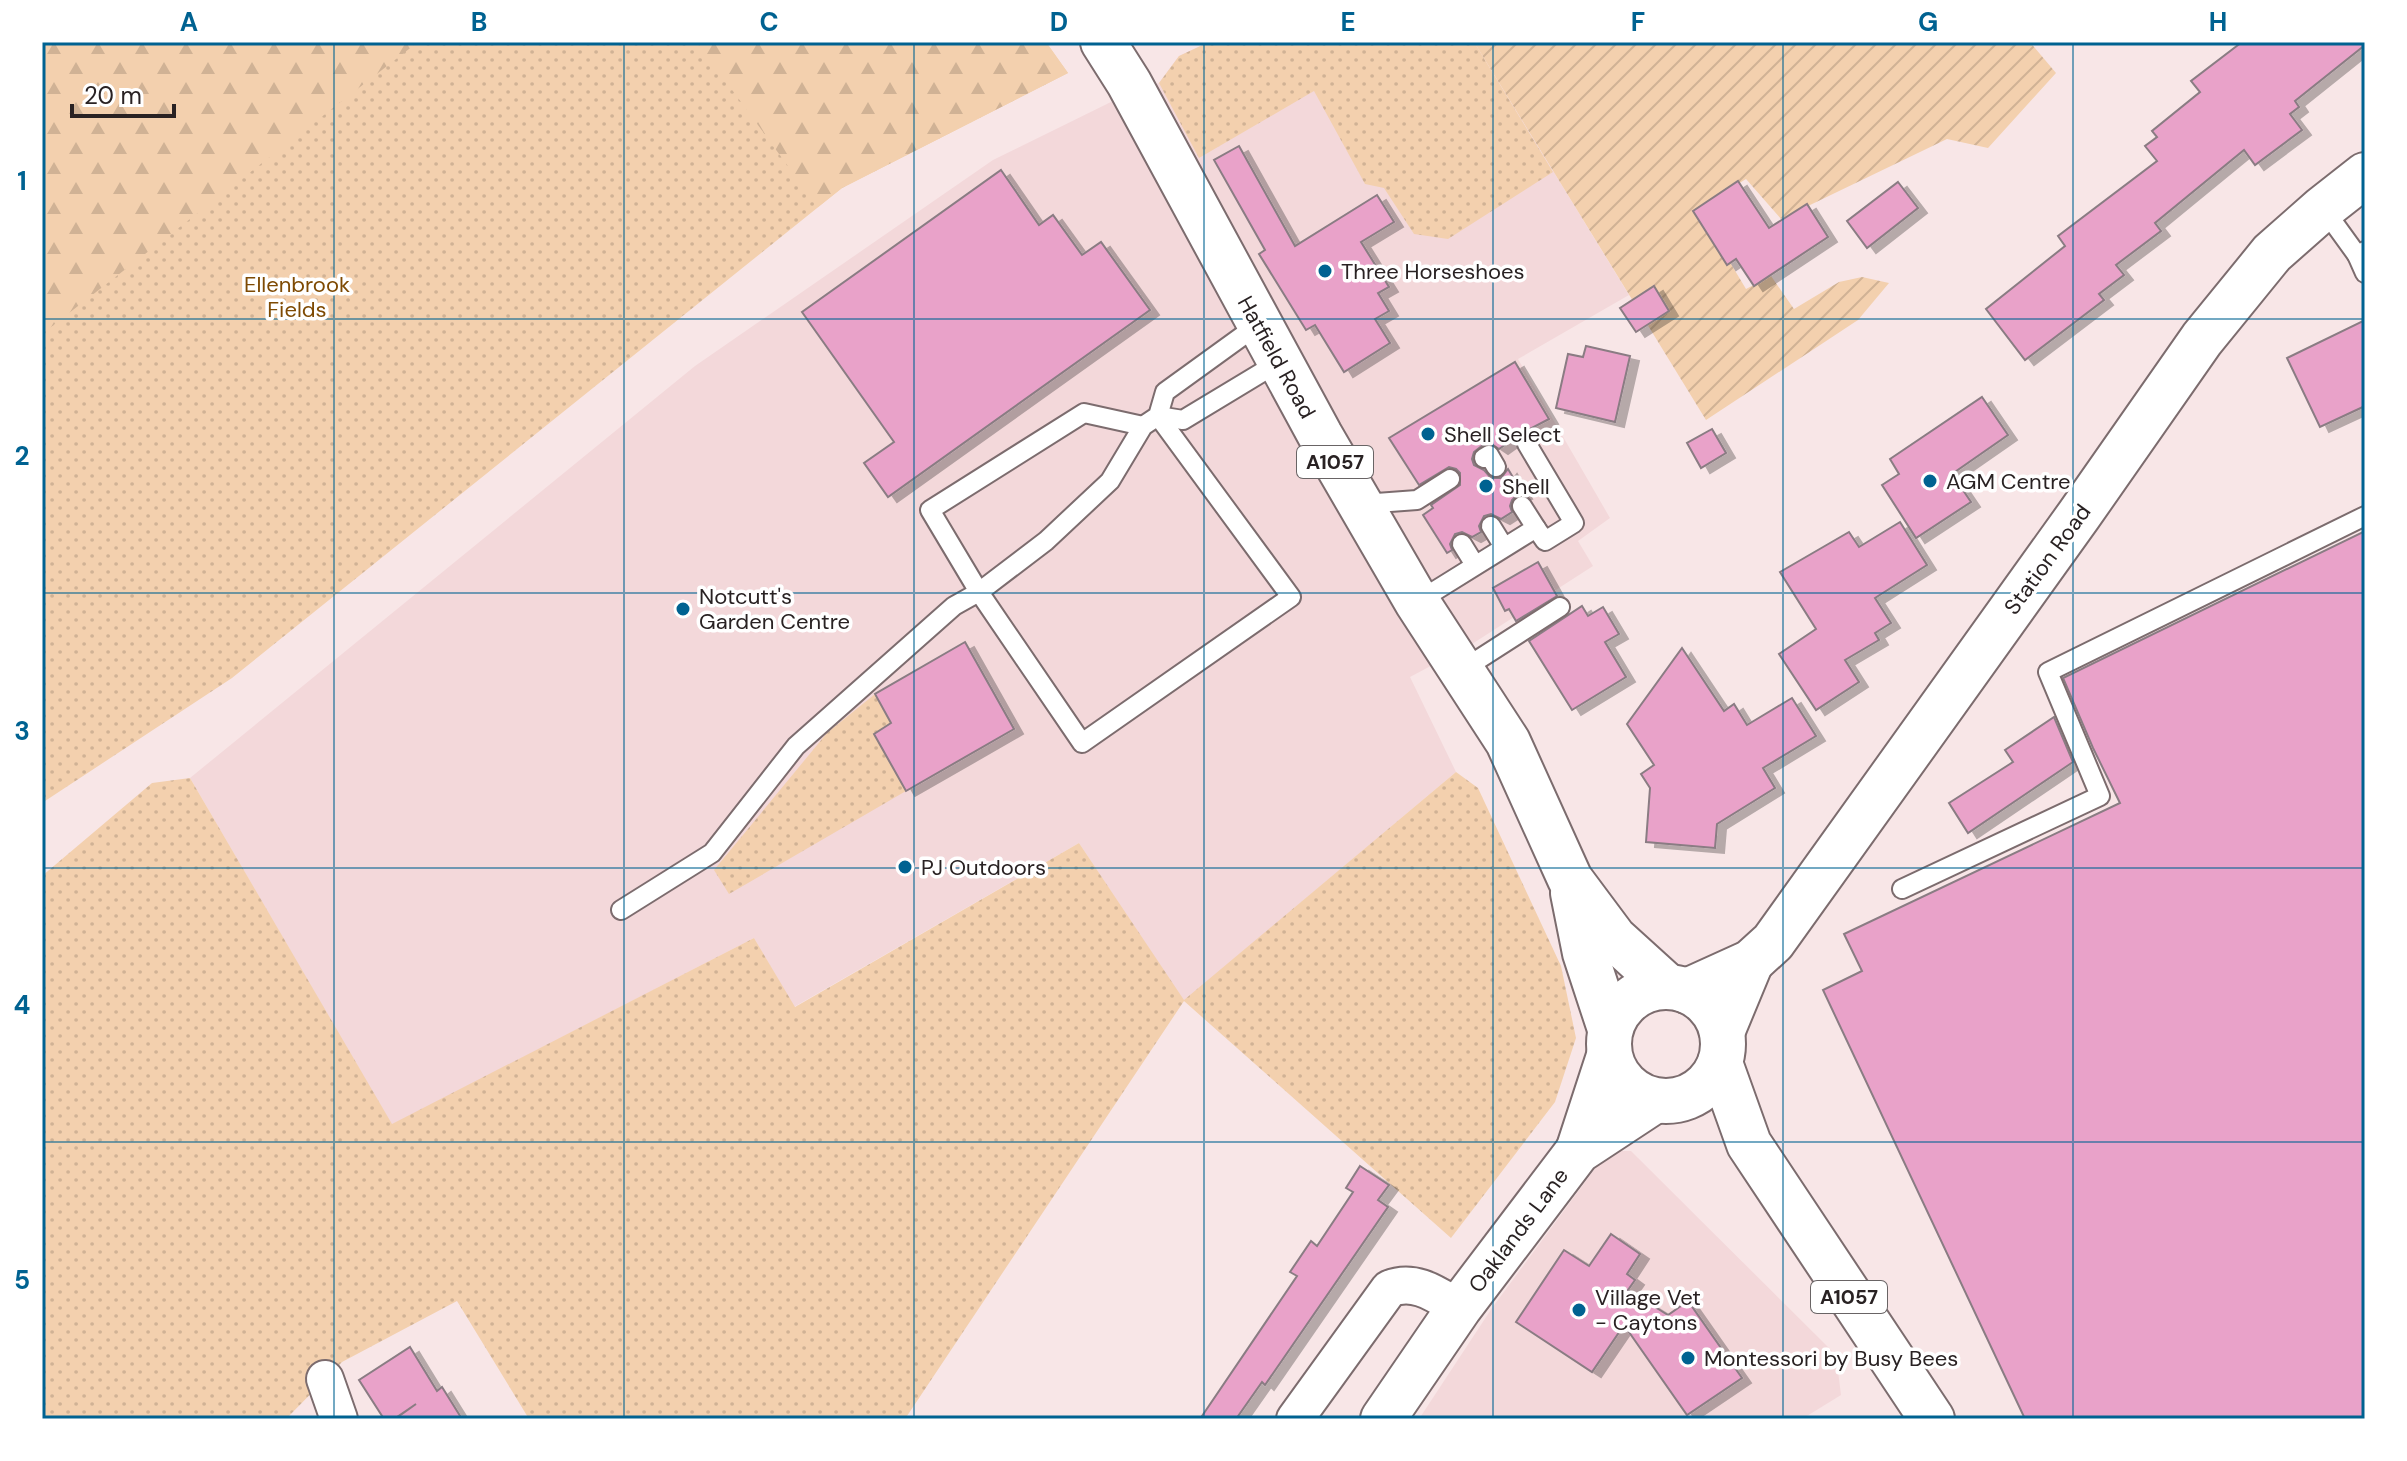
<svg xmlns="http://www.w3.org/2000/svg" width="2407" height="1461" viewBox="0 0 2407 1461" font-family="'DM Sans',sans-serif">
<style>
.built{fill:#f3d8da}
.grass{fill:url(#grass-dots)}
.forest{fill:url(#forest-firs)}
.garden{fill:url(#garden-furrows)}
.building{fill:#e9a2c9;stroke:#8a7c83;stroke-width:2;filter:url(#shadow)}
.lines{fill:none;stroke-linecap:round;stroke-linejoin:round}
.service-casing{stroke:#7c6c6e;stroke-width:22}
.minor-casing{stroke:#7c6c6e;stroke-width:40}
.tertiary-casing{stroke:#7c6c6e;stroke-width:48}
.primary-casing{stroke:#7c6c6e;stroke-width:48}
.service{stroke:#fff;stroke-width:18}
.minor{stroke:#fff;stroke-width:36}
.tertiary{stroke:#fff;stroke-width:44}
.primary{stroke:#fff;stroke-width:44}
.grid{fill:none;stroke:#006291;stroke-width:2;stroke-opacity:0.55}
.poi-dot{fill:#006291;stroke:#fff;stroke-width:3}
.labels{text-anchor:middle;stroke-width:7;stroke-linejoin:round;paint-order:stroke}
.shield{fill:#fff;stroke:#696465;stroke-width:2}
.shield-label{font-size:20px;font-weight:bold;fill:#292223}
.poi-label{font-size:22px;fill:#292223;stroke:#fff;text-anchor:start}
.park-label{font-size:22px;fill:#7e4a03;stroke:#fff}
.street-label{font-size:22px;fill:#292223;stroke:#fff}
.neatline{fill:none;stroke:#006291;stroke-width:3}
.grid-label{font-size:26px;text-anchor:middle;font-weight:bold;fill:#006291}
</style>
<defs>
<pattern id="grass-dots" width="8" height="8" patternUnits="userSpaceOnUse" patternTransform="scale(2)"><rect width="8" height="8" fill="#f3d0ae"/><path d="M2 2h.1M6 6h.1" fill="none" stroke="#d0b295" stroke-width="1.8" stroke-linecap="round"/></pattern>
<pattern id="forest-firs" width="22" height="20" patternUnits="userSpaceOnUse" patternTransform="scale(2)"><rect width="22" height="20" fill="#f3d0ae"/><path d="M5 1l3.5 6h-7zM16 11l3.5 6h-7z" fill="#d0b295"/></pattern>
<pattern id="garden-furrows" width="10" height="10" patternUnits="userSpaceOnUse" patternTransform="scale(2)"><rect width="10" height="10" fill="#f3d0ae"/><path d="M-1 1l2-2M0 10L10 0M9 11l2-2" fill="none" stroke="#d0b295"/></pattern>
<filter id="shadow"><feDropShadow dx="9" dy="5" stdDeviation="0" flood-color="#0004"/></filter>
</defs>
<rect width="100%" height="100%" fill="#f8e6e7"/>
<g class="built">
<path d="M1209,42H1474L1629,295L1518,359L1610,518L1578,541L1593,566L1472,644L1410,677L1456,772L1184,1001L1079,843L794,1007L754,938L392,1125L190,778L695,366L993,160L1115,100L1159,83L1179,56Z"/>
<path d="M1608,1151H1631L1836,1355L1841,1395L1802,1419H1419L1492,1308Z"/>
</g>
<g class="grass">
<path d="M42,42H1046L1068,73L842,188L232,678L42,803Z"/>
<path d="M1209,42H1474L1553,172L1448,239L1414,234L1384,188L1365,184L1314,91L1199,158L1159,83L1179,56Z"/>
<path d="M875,694L891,723L874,734L906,791L729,894L714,870L827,733Z"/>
<path d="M1456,772L1478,788L1561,966L1576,1038L1555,1102L1451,1238L1184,1001L905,1419H529L457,1301L342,1362L286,1419H42V876L152,783L190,778L392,1124L754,938L795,1007L1079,843L1184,1000Z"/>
</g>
<g class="forest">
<path d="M42,42H418L42,334Z"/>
<path d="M697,42H1046L1068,73L842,188L818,207Z"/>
</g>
<path class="garden" d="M1474,42H2030L2056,73L1988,148L1947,139L1781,219L1746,179L1698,209L1746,289L1771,276L1794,309L1839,282L1862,277L1889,283L1858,320L1706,420Z"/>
<g class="building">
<path d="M2242,42H2365V45L2295,101L2299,107L2290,114L2302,130L2255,165L2244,150L2155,223L2161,231L2116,265L2124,275L2099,294L2104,300L2025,360L1986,309L2065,246L2058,236L2157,161L2145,146L2157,137L2152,131L2200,92L2191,81Z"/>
<path d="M1239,146L1295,246L1377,195L1394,222L1361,242L1389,287L1378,293L1389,311L1375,319L1390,343L1344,372L1315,325L1306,330L1259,254L1265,250L1214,160Z"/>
<path d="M1001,170L1039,225L1053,215L1082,255L1101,242L1150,310L888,497L864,463L894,442L802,312Z"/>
<path d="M1738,181L1769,228L1807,204L1828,237L1754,286L1736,259L1727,265L1693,211Z"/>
<path d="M1898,182L1918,208L1867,248L1847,221Z"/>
<path d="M1654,286L1669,311L1636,332L1620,308Z"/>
<path d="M2365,320V406L2320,427L2287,358Z"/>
<path d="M1586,346L1630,356L1615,422L1556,408L1568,354L1583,357Z"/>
<path d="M1515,362L1549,419L1520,434L1499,449L1490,443L1483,445L1474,452L1472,459L1474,465L1484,470L1491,478H1501L1508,469L1523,494L1516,496L1512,500L1510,506L1512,512L1501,519L1491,514L1484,516L1479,526L1481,532L1472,537L1462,532L1455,534L1450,544L1452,550L1447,553L1423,515L1433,508L1431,505L1460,485V473L1456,469L1449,467L1419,485L1389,438Z"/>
<path d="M1982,397L2008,435L1952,474L1971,502L1916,538L1882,485L1899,474L1890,459Z"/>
<path d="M1712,429L1726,453L1701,468L1687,443Z"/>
<path d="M1900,522L1927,565L1875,598L1891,623L1875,633L1879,640L1845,660L1859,682L1816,710L1779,654L1816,629L1780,572L1849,532L1859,547Z"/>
<path d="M2365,531V1419H2025L1823,990L1862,971L1844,934L2120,803L2093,748L2063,678Z"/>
<path d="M1538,562L1557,596L1516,621L1509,609L1505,611L1493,588Z"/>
<path d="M1582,606L1588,616L1603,607L1619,634L1605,642L1626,677L1572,710L1529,641Z"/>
<path d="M965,642L1014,729L906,791L874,734L891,723L875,694Z"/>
<path d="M1682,648L1724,711L1734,704L1747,725L1792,698L1816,736L1763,768L1775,788L1717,824L1715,848L1646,842L1650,788L1641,774L1654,765L1627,724Z"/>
<path d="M2054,717L2073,762L1968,833L1949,803L2013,762L2005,750Z"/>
<path d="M1360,1166L1389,1185L1378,1200L1388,1207L1265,1385L1262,1382L1236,1419H1200L1297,1276L1290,1272L1311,1241L1317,1246L1353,1192L1346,1188Z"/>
<path d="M1611,1234L1640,1254L1627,1274L1635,1280L1628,1290L1668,1315L1688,1301L1742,1378L1687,1415L1624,1325L1592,1372L1516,1322L1564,1250L1589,1266Z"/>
<path d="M410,1347L437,1391L442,1387L462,1419H395L416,1404L394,1419H384L359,1380Z"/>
</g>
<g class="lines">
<g class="service-casing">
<g id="service">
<path d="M2323,208L2357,255"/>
<path d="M2365,251L2357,255L2365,273"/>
<path d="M1158,416L1291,597L1082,743L979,592L1046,541L1110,481L1143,426L1158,416L1165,392L1259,324"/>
<path d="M1158,416L1183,420L1279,362"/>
<path d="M1527,444L1574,523L1545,541L1536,528"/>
<path d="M1484,458L1489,455L1496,467"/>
<path d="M1363,504L1417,500L1450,479"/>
<path d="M1491,526L1504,547"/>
<path d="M1462,544L1475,565"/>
<path d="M1417,602L1536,528L1522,506"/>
<path d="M1462,670L1560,607"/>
<path d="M1902,889L2100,796L2048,672L2365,516"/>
<path d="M621,910L712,853L796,746L954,606L979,592L930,510L1084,413L1143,426"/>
</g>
</g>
<g class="minor-casing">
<g id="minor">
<path d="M325,1379L339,1419"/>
<path d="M1295,1419L1389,1289C1415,1278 1437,1295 1459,1308"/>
</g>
</g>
<g class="tertiary-casing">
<g id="tertiary">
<path d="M1687,991L1751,962L1773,942L2079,515L2202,339L2272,253L2323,208L2365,175"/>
<path d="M1722,1032L1751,962"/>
<path d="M1578,1151L1609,1056"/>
<path d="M1383,1419L1459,1308L1578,1151L1654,1101"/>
</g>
</g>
<g class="primary-casing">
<g id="primary">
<path d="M1103,42L1129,83L1320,435L1417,602L1508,742L1570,879L1614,938L1668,987"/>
<path d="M1573,893L1585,953L1610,1029"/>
<circle cx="1666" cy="1044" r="57"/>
<path d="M1720,1063L1749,1144L1932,1419"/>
</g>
</g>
<use href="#service" class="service"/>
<use href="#minor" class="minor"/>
<use href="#tertiary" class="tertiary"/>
<use href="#primary" class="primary"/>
</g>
<path class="grid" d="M334,42V1419M624,42V1419M914,42V1419M1204,42V1419M1493,42V1419M1783,42V1419M2073,42V1419M42,319H2365M42,593H2365M42,868H2365M42,1142H2365"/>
<g class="poi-dot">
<circle cx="1325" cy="271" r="8"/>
<circle cx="1428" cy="434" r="8"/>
<circle cx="1930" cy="481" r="8"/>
<circle cx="1486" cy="486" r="8"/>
<circle cx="683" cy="609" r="8"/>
<circle cx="905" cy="867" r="8"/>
<circle cx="1579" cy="1310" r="8"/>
<circle cx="1688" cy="1358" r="8"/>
</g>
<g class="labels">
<g class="shield">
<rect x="1297" y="446" width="76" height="32" rx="6"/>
<rect x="1811" y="1281" width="76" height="32" rx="6"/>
</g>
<g class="shield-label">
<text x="1335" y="469">A1057</text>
<text x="1849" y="1304">A1057</text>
</g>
<g class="poi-label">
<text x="1341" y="279">Three Horseshoes</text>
<text x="1444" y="442">Shell Select</text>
<text x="1946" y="489">AGM Centre</text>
<text x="1502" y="494">Shell</text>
<text x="699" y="604">Notcutt's<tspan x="699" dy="25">Garden Centre</tspan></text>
<text x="921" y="875">PJ Outdoors</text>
<text x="1595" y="1305">Village Vet<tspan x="1595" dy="25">- Caytons</tspan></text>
<text x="1704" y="1366">Montessori by Busy Bees</text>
</g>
<g class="park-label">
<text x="297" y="292">Ellenbrook<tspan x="297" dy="25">Fields</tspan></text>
</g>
<g class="street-label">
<text transform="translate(1277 357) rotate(61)" y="8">Hatfield Road</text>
<text transform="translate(2047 559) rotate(-54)" y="8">Station Road</text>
<text transform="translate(1518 1230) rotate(-53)" y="8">Oaklands Lane</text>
</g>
</g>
<rect width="2407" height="1461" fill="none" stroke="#ffffff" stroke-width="88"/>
<path d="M72 104v12h102v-12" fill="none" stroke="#292223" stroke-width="4"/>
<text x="84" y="104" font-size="24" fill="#292223" stroke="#ffffff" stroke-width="6" paint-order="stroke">20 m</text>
<rect x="44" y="44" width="2319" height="1373" class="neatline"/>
<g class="grid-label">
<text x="189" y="31">A</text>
<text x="479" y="31">B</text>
<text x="769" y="31">C</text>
<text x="1059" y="31">D</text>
<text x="1348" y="31">E</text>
<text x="1638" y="31">F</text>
<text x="1928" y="31">G</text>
<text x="2218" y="31">H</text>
<text x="22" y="190">1</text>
<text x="22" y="465">2</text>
<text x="22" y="740">3</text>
<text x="22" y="1014">4</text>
<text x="22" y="1289">5</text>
</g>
</svg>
